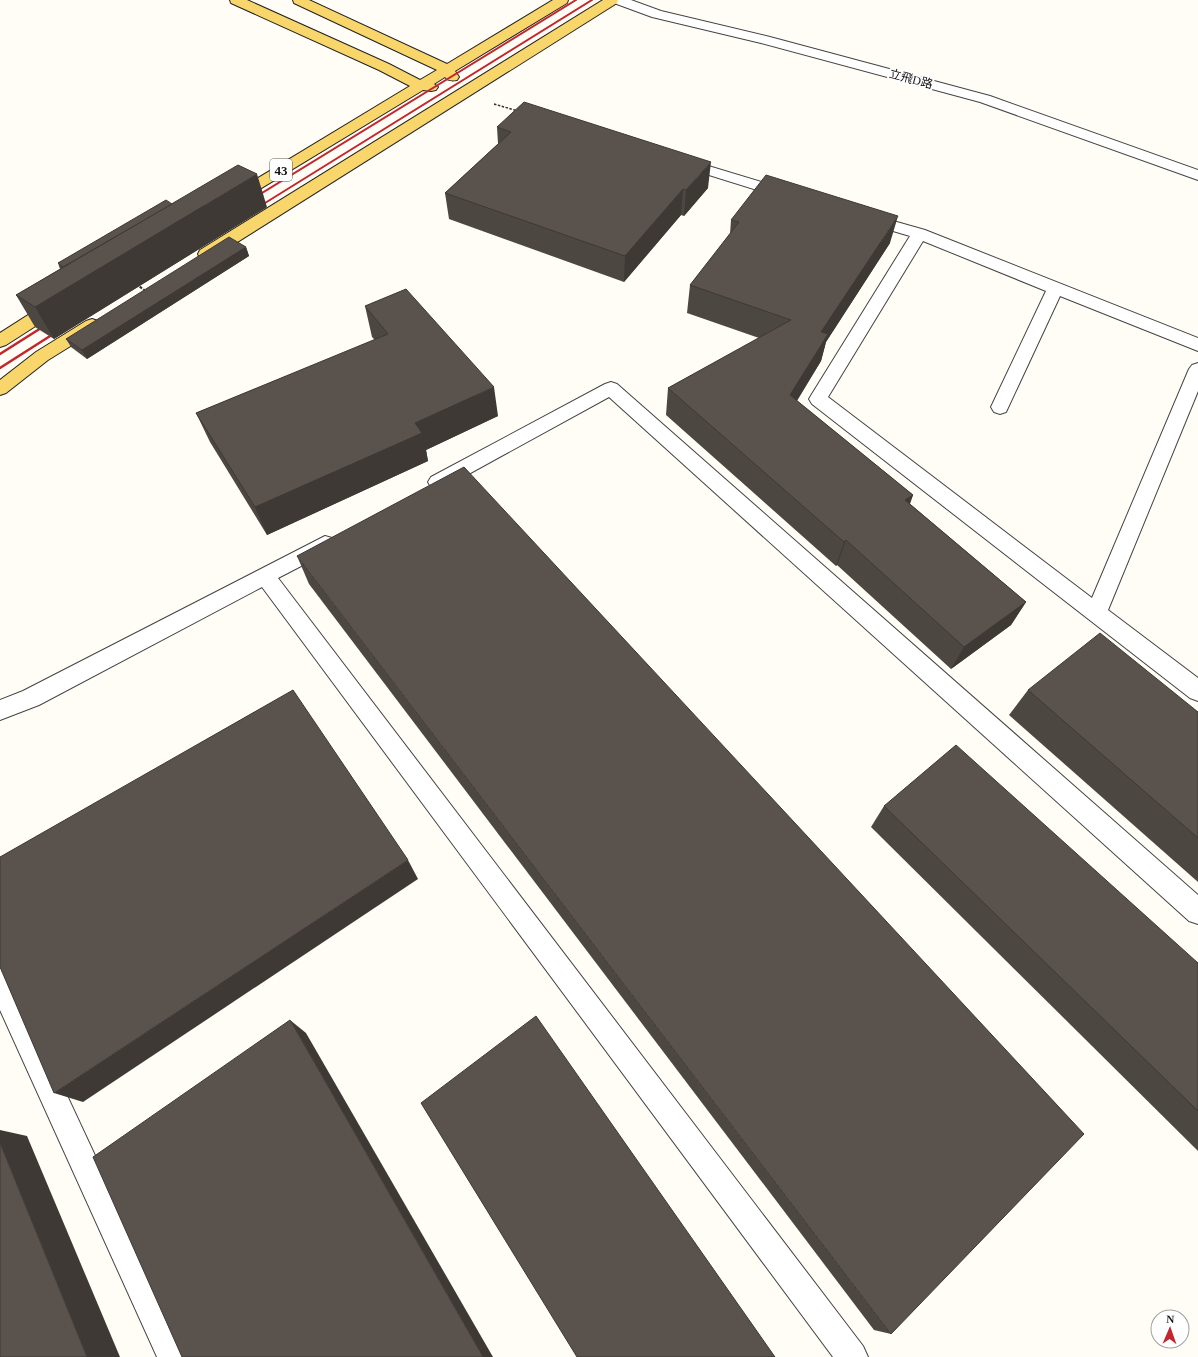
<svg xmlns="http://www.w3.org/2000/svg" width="1198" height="1357" viewBox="0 0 1198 1357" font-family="'Times New Roman','Noto Sans JP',serif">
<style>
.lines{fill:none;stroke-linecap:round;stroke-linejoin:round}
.minor-casing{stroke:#444;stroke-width:2}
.major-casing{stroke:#222;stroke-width:2}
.path{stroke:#333;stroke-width:1.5;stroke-dasharray:2.5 1.5;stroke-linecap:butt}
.minor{fill:#fff;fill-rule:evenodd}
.major{fill:#f9d66b;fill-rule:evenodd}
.rail-far1{stroke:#c4262e;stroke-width:2}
.rail{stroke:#c4262e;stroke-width:2.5}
.path-bridge{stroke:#333;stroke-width:2;stroke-dasharray:3 1.5;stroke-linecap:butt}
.wall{fill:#4d4742}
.shaded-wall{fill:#3f3936}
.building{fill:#5a524d;stroke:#3f3936}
.labels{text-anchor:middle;stroke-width:4;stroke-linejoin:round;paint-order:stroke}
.far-street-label{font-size:12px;fill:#111;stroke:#fff}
.shield{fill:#fff;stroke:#585858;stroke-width:1}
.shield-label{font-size:13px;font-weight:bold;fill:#111}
</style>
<rect width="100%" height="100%" fill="#fffdf5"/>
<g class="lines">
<g class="minor-casing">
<g id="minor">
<path d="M613,0H631L661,11L770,37L990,96L1198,170V180L980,102L761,43L652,17L614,3Z"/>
<path d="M682,158L791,191L794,194L791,197L786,199L677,165L675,162L677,159Z"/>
<path d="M865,213L925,230L1198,338V351L1060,296L1006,412L1000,414L994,412L991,407L1046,291L923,241L828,397L1092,598L1189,369L1192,365L1198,363V391L1108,610L1198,678V701L1190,698L812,404L809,399L812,394L910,236L859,221L857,218L859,215Z"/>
<path d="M611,382L617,384L1198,895V924L1189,921L609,397L445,487L438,489L431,487L428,482L431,477L605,384Z"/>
<path d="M325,536L332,538L335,544L332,550L278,578L863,1346L868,1357H833L262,587L39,705L0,720V700L23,691Z"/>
<path d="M0,967L9,971L189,1357H157L0,1010Z"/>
</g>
</g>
<g class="major-casing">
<g id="major">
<path d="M230,0H247L389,64L420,80L437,70L294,3L293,0H309L447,64L553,0H568L567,3L455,71L459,77L457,80C452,81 448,81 445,77L434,84L438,87L436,90L431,91L423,90L240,201L235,203L230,201L227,198L230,195L410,86L379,70L231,3Z"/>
<path d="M603,0H618L617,3L212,258L206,259L200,258L198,254L200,250Z"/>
<path d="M56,299L62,301L64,305L62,309L6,345L0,347V333L50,301Z"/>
<path d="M92,319L98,321L101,325L98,329L48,360L6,393L0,395V380L36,352L86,321Z"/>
</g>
</g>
<path class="path" d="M494,104L518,111"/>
<use href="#minor" class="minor"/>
<use href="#major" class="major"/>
<g class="rail-far1">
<path d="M254,198L576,0"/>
<path d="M257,208L592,0"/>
</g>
<g class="rail">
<path d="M0,354L49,323"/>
<path d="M0,368L58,331"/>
</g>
<path class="path-bridge" d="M136,284L147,292"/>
</g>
<g class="wall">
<path d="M497,127L708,188L684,216L681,215L624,282L449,219L445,193L498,144Z"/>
<path d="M172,204L267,207L54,339L35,327L16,295L60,269L58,263Z"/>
<path d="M731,220L890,243L826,342L821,361L797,401L913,495L910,504L1026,602L1011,625L951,669L837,565L836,566L666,415L668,388L759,338L687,313L690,285L730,234Z"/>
<path d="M246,247L249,256L87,359L71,347L66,339Z"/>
<path d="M365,306L498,416L426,450L428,461L267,535L210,442L196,413L375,340L372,337Z"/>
<path d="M297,556L891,1334L874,1330L309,584Z"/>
<path d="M1028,690L1198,712V882L1009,715Z"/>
<path d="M884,806L1198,963V1151L871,827Z"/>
</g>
<g class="shaded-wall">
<path d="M711,162L708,188L684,216L686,190Z"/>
<path d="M257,174L267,207L54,339L35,307Z"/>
<path d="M683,189L681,215L624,282L625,256Z"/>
<path d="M898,216L890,243L826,342L821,361L784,421L790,395L821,332Z"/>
<path d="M246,247L249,256L87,359L82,350Z"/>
<path d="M494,387L498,416L426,450L428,461L267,535L255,507L415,423Z"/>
<path d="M913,495L903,520L905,500Z"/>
<path d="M846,540L837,565L836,566L844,542Z"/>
<path d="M1026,602L1011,625L951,669L964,647Z"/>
<path d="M408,860L418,879L83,1102L54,1093Z"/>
<path d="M290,1020L306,1033L493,1357H483Z"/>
<path d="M0,1130L27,1136L120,1357H87L0,1143Z"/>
</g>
<g class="building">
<path d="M524,102L711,162L686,190L683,189L625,256L445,193L511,132L497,127Z"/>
<path d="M238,165L257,174L35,307L16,295Z"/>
<path d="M766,175L898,216L821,332L828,334L790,395L913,495L905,500L1026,602L964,647L846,540L844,542L668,388L791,320L690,285L739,222L731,220Z"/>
<path d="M166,200L172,204L63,267L58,263Z"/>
<path d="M229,237L246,247L82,350L66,339Z"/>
<path d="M406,289L494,387L415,423L422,433L255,507L196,413L388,334L365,306Z"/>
<path d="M464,467L1084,1134L891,1334L297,556Z"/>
<path d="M1100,633L1198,712V838L1028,690Z"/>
<path d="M293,690L408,860L54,1093L0,967V857Z"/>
<path d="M956,745L1198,963V1111L884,806Z"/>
<path d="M536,1016L775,1357H577L421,1103Z"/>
<path d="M290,1020L483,1357H182L93,1157Z"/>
<path d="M0,1143L87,1357H0Z"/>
</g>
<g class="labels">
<g class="far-street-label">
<text transform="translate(911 79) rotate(15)" y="4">立飛D路</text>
</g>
<rect class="shield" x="270" y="159" width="22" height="22" rx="3"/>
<g class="shield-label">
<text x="281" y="175">43</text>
</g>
</g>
<g transform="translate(1170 1329) rotate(2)"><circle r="19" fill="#ffffff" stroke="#a0a0a0"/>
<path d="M0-3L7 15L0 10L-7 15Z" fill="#c4262e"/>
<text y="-6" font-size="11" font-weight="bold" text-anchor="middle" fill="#111111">N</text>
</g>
</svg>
